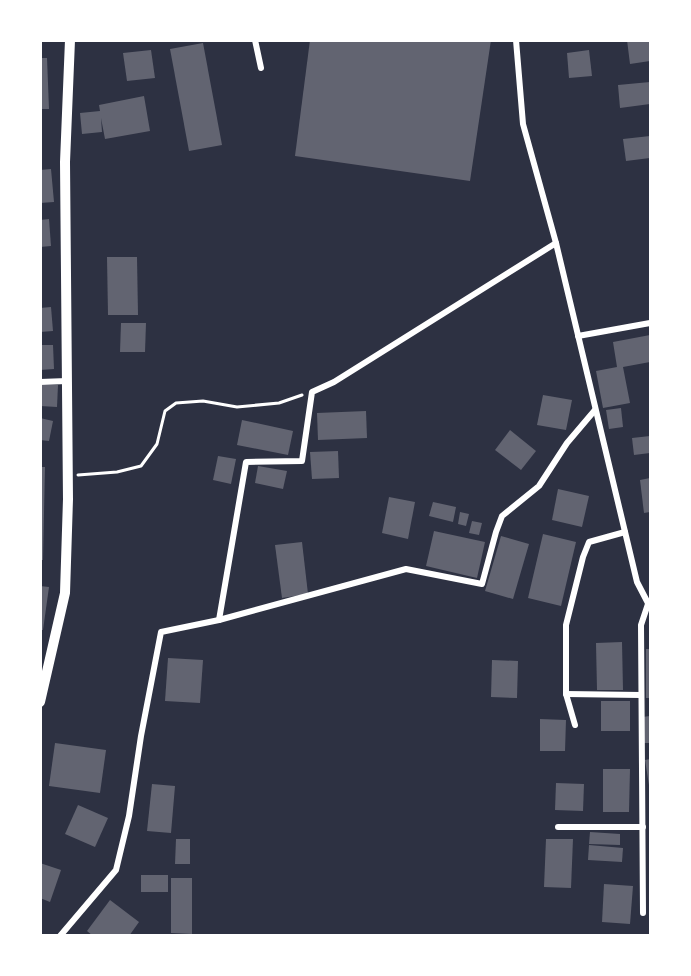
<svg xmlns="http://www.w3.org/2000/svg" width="691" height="976" viewBox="0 0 691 976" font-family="'PT Sans Narrow',sans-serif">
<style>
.building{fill:#626471}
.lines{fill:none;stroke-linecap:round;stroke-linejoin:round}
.path{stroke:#fff;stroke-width:3}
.minor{stroke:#fff;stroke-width:6}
.tertiary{stroke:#fff;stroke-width:10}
</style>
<rect width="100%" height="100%" fill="#2d3142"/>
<g class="building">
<path d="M310,40H491L470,181L295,156Z"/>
<path d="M627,40H649L650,61L630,64Z"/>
<path d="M203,43L222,145L189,151L170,49Z"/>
<path d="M151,50L155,78L127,81L123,53Z"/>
<path d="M589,50L592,76L569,78L567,53Z"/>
<path d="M40,58H47L49,109H40Z"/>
<path d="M650,82V104L620,108L618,85Z"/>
<path d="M144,96L150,131L105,139L101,118L102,132L82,134L80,113L100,111L99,105Z"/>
<path d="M650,136V158L626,161L623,139Z"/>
<path d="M51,169L54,202L40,203V170Z"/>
<path d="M49,219L51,246L40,247V220Z"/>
<path d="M107,257H137L138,315H108Z"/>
<path d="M51,307L53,331L40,332V308Z"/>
<path d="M121,323H146L145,352H120Z"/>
<path d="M650,335V362L623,367L630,403L603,408L596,371L617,367L613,342Z"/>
<path d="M40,345H53L54,369L40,370Z"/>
<path d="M40,385H58L57,407L40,406Z"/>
<path d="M543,395L572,400L566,430L537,425Z"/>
<path d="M621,408L623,427L609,429L606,410Z"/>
<path d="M366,411L367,438L318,440L317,413Z"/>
<path d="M40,418L53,421L49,441L40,440Z"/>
<path d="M242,420L293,431L288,455L237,445Z"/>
<path d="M510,430L536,451L521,470L495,450Z"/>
<path d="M650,436V453L634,455L632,438Z"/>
<path d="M338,451L339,478L312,479L310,452Z"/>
<path d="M218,456L236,459L231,484L213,480Z"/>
<path d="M258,466L287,471L283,489L255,483Z"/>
<path d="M40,467H45L43,560H40Z"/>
<path d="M650,478V512L644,513L640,480Z"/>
<path d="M558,489L589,496L582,527L552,520Z"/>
<path d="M389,497L415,502L408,539L382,533Z"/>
<path d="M433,502L456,507L453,522L429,516Z"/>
<path d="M460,512L469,514L466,526L458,524Z"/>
<path d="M472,521L482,523L479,535L469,533Z"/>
<path d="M434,531L485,542L477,578L426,566Z"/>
<path d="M543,534L576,542L561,606L528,598Z"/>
<path d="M501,536L529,544L513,599L485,591Z"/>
<path d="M302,542L308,594L282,598L275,545Z"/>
<path d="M40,586L49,587L43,630H40Z"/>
<path d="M622,642L623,690H597L596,643Z"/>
<rect x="646" y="649" width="4" height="49"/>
<path d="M168,658L203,660L200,703L165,701Z"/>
<path d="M492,660L518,661L517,698L491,697Z"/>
<rect x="601" y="701" width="29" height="30"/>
<path d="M650,716V743H644L642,717Z"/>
<path d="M540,719L566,720L565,751H540Z"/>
<path d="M55,743L106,750L100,793L49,786Z"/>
<path d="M650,759V785H649L645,760Z"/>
<path d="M603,769H630L629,812H603Z"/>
<path d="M556,783L584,784L583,811L555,810Z"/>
<path d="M152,784L175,786L171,833L147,831Z"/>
<path d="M78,805L108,818L95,847L65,834Z"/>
<path d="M590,832L620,834V845L589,844Z"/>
<path d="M176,839H190V864H175Z"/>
<path d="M546,839H573L571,888L544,887Z"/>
<path d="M589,845L623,848L622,862L588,860Z"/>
<path d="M40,863L61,870L50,902L40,898Z"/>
<rect x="141" y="875" width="27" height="17"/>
<path d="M171,878H192V934L171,933Z"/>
<path d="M604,884L633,886L630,924L602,922Z"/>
<path d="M110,900L139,922L129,936H93L87,931Z"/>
</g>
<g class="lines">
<path class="path" d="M78,475L117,472L141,466L157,444L165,411L176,403L203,401L237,407L279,403L302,395"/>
<g class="minor">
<path d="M255,40L261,68"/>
<path d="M516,40L523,124L556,243L637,582L650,607"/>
<path d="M578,336L650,323"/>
<path d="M40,382L67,381"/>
<path d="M219,620L246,462L302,461L312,392L334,382L556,243"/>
<path d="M566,694L641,695"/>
<path d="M575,725L566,694V625L583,557L589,542L625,532"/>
<path d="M558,827H643"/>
<path d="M643,913L641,625L648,604"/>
<path d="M60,936L116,870L129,816L141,736L161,632L219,620L406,569L482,584L496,532L502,516L539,486L567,443L595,410"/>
</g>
<path class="tertiary" d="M40,702L65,593L68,499L65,162L70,40"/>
</g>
<rect width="691" height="976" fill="none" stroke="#ffffff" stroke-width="84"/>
</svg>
